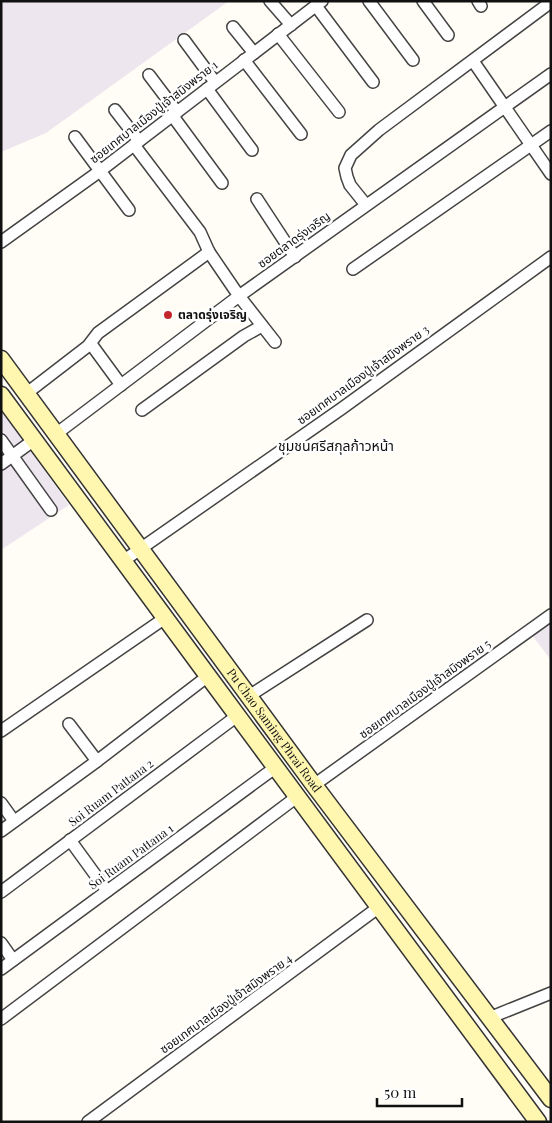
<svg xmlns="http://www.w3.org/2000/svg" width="552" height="1123" viewBox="0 0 552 1123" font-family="'Playfair Display','Noto Sans Thai',serif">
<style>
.industrial{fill:#eee6ef}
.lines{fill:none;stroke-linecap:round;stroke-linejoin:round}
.street-casing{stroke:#444;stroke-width:14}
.secondary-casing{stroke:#333;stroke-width:19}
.street{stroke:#fff;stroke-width:11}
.secondary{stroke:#fff6b0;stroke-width:16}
.poi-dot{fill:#c4262e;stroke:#fff;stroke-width:2}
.labels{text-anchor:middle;stroke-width:5;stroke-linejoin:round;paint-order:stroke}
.street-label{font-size:12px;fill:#111;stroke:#fff}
.poi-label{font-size:12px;font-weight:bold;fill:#111;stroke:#fff;text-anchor:start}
.neighbourhood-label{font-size:14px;fill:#111;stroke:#fff}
</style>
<rect width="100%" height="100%" fill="#fffdf5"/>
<g class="industrial">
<path d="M1,1H229L46,133L1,152Z"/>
<path d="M1,410L69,505L1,550Z"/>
<path d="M551,620V660L531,634Z"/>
</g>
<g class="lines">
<g class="street-casing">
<g id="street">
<path d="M270,1L291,25"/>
<path d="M369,1L413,60"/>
<path d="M423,1L448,35"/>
<path d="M478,1L481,6"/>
<path d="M316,6L373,82"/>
<path d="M233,27L254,53"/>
<path d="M278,34L339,112"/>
<path d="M184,40L215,82"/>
<path d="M244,60L301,134"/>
<path d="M473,61L551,174"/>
<path d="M149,75L177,112"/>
<path d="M207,89L252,150"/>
<path d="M115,110L139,141"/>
<path d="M172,115L222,183"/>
<path d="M75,137L129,210"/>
<path d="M134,145L200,232L209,252L239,296L275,342"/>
<path d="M257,199L295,257"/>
<path d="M366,205L350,185L347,177L345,168L351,155L379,130L551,2"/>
<path d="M1,242L100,171L322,1"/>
<path d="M353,269L551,131"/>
<path d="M91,344L121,385"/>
<path d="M27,393L88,346L98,333L209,252"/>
<path d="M142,410L244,336L262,326"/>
<path d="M56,434L239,296L551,74"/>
<path d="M1,440L51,510"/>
<path d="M1,464L34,440"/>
<path d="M123,561L341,409L551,257"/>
<path d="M249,696L367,620"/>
<path d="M69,724L97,761"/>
<path d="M1,731L165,618"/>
<path d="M314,785L551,615"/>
<path d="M1,803L14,821"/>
<path d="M1,831L97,761L208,676"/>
<path d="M70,840L107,891"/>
<path d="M1,892L237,716"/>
<path d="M1,943L13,960"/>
<path d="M1,969L276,767"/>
<path d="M489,1018L551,993"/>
<path d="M1,1019L298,796"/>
<path d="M88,1122L379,907"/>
</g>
</g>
<g class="secondary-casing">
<g id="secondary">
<path id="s1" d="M1,359L314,785L551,1099"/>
<path d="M1,395L208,676L538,1122"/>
</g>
</g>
<use href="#street" class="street"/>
<use href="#secondary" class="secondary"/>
</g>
<circle class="poi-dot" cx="168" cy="315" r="5"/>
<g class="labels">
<g class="street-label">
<text transform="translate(154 112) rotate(-38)" y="4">ซอยเทศบาลเมืองปู่เจ้าสมิงพราย 1</text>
<text transform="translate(294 240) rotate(-36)" y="4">ซอยตลาดรุ่งเจริญ</text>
<text transform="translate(363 375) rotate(-36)" y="4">ซอยเทศบาลเมืองปู่เจ้าสมิงพราย 3</text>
<text transform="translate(425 689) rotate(-36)" y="4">ซอยเทศบาลเมืองปู่เจ้าสมิงพราย 5</text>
<text dy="4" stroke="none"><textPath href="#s1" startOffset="461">Pu Chao Saming Phrai Road</textPath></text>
<text transform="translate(111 793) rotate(-37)" y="4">Soi Ruam Pattana 2</text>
<text transform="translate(131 857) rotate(-36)" y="4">Soi Ruam Pattana 1</text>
<text transform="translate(226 1004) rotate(-36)" y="4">ซอยเทศบาลเมืองปู่เจ้าสมิงพราย 4</text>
</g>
<g class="poi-label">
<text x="178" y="319">ตลาดรุ่งเจริญ</text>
</g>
<g class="neighbourhood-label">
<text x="336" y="451">ชุมชนศรีสกุลก้าวหน้า</text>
</g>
</g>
<rect width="552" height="1123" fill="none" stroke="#111111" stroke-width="5"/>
<path d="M377 1098v8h85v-8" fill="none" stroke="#111111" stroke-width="2.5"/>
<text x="384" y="1098" font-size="15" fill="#111111" stroke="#ffffff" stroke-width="4" paint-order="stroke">50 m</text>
</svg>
